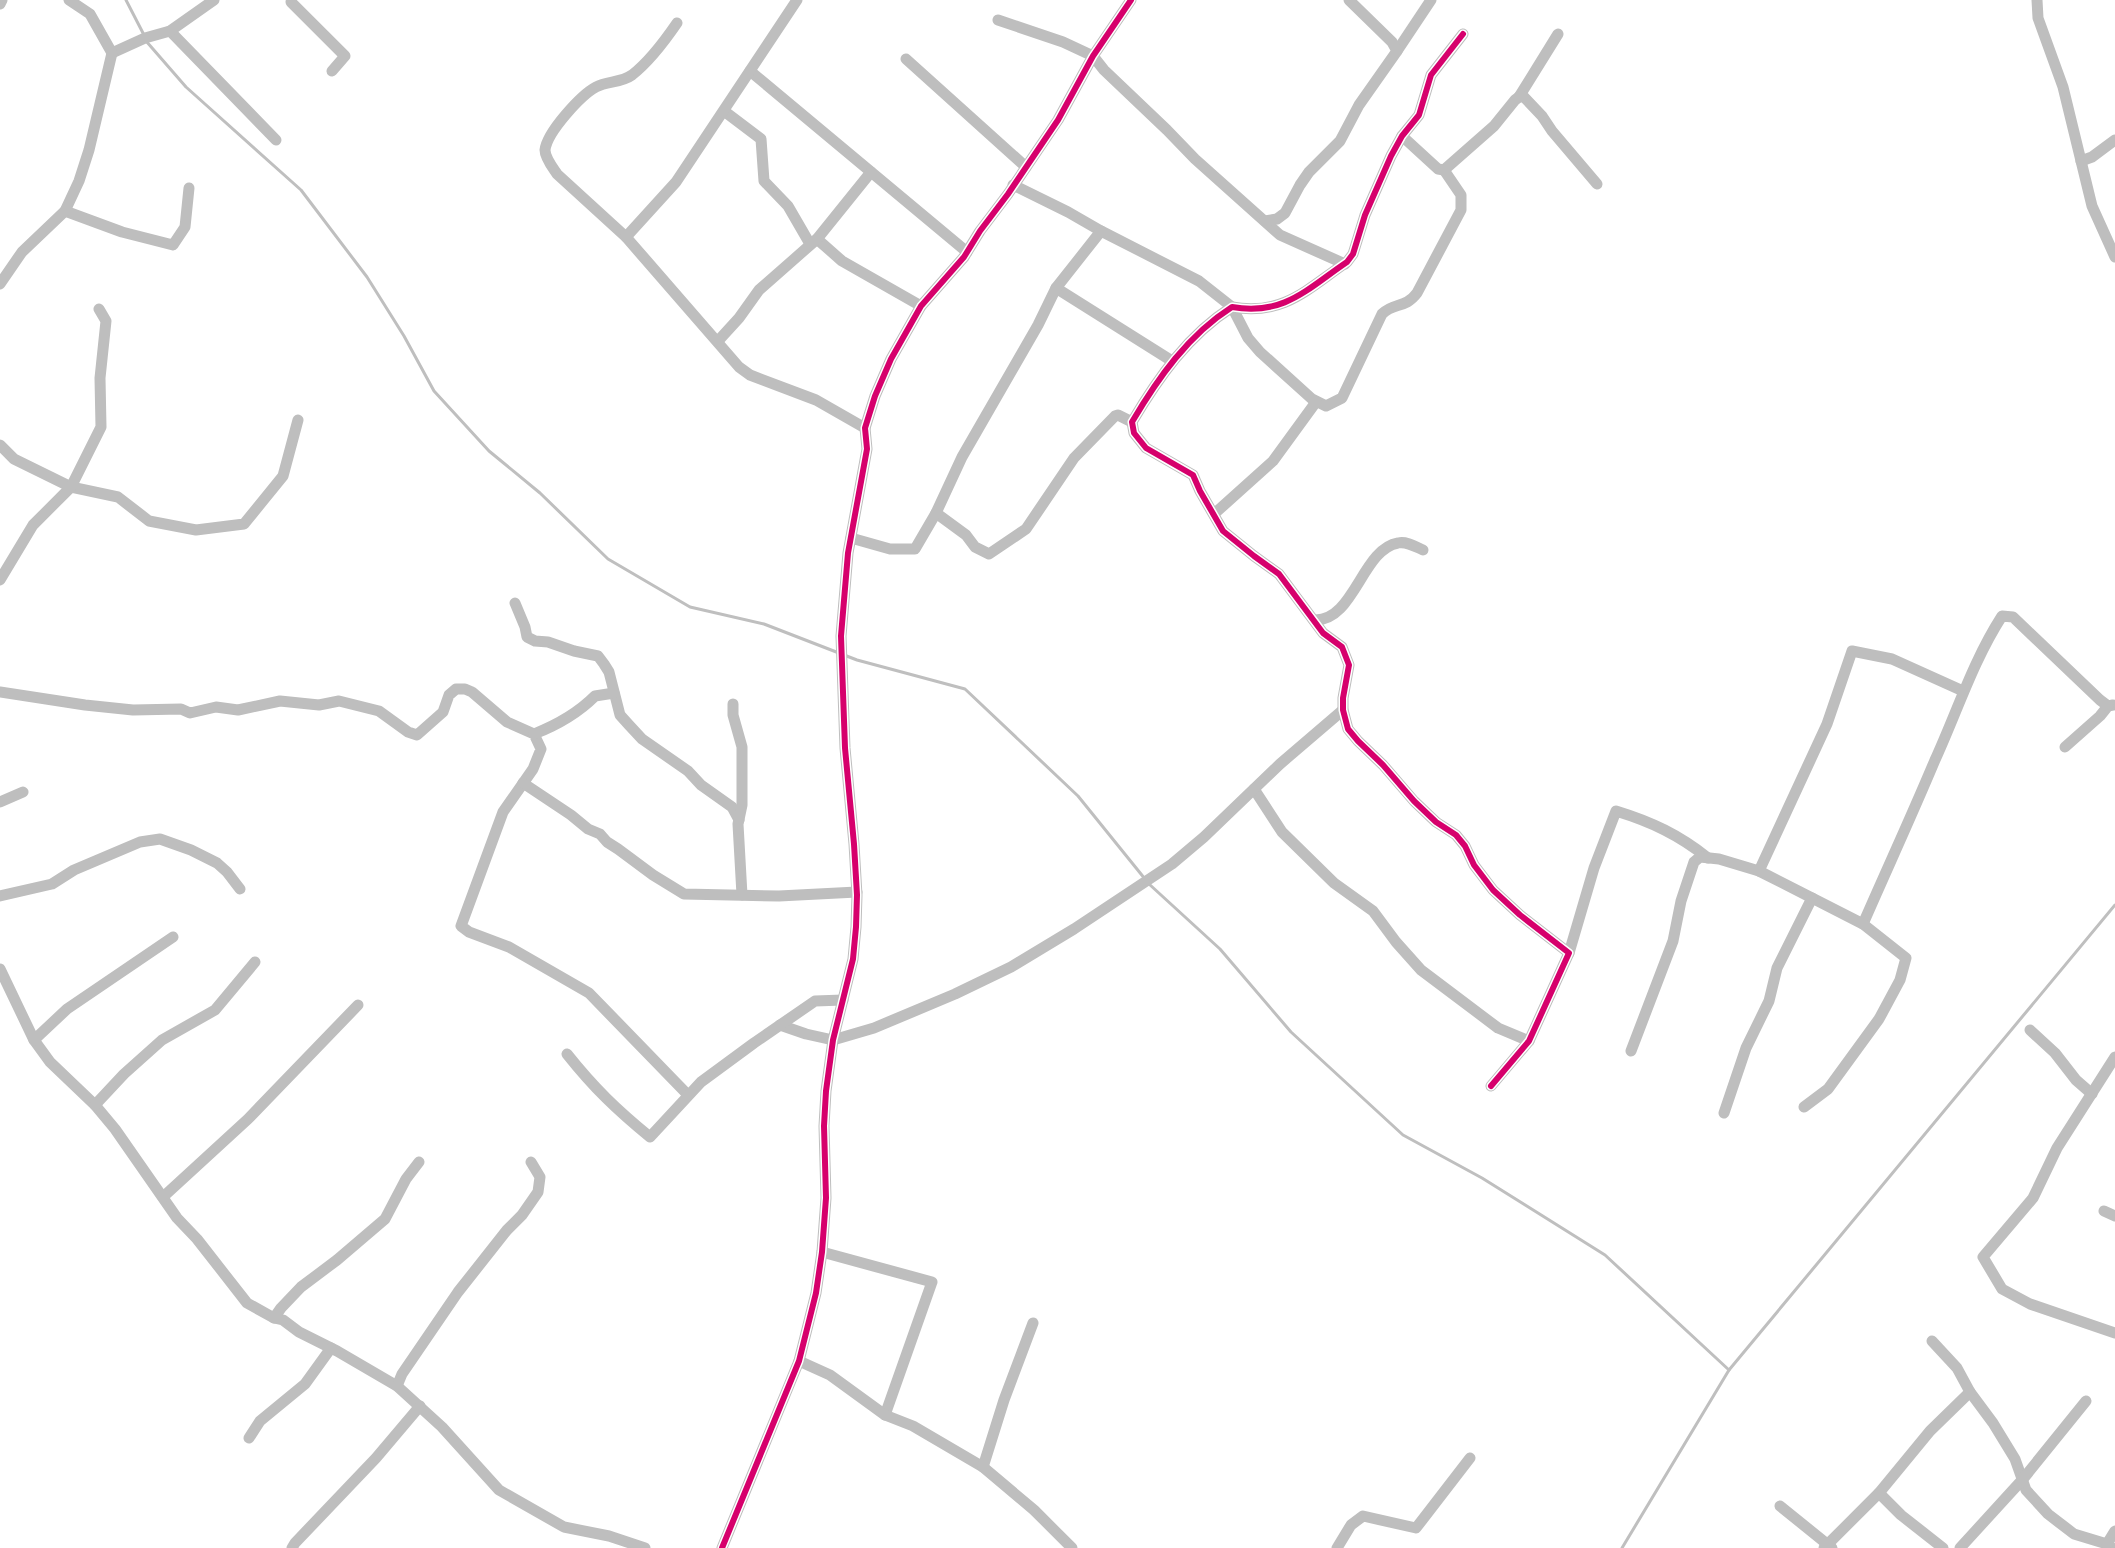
<svg xmlns="http://www.w3.org/2000/svg" width="2115" height="1548" viewBox="0 0 2115 1548" font-family="'PT Sans',sans-serif">
<style>
.lines{fill:none;stroke-linecap:round;stroke-linejoin:round}
.stream{stroke:#bfbfbf;stroke-width:3}
.minor{stroke:#bebebe;stroke-width:11}
.cycleway-casing{stroke:#fff;stroke-width:9}
.cycleway{stroke:#d6006c;stroke-width:6}
</style>
<rect width="100%" height="100%" fill="#fff"/>
<g class="lines">
<g class="stream">
<path d="M126,0L144,35"/>
<path d="M146,41L186,87L301,190L367,277L404,336L434,391L489,451L540,493L608,559L690,607L764,624L857,660L965,689L1078,796L1145,879"/>
<path d="M1149,884L1220,949L1291,1032L1403,1135L1482,1178L1605,1255L1729,1370"/>
<path d="M1622,1548L1729,1370L2115,905"/>
</g>
<g class="minor">
<path d="M2037,0L2038,18L2063,87L2092,206L2115,257"/>
<path d="M291,2L345,56L332,71"/>
<path d="M0,4L2,0"/>
<path d="M998,20L1063,42L1093,56L1104,70L1167,130L1195,159L1280,235L1345,264"/>
<path d="M677,23C664,42 650,61 632,75C621,83 607,81 596,87C581,95 547,132 545,150C545,158 553,168 557,174L626,237L739,367L750,375L816,400L865,428"/>
<path d="M170,31L276,140"/>
<path d="M1463,34L1431,75L1419,115L1402,136L1391,156L1365,215L1353,254L1347,262C1307,289 1284,316 1232,307C1188,335 1158,378 1132,422L1134,433L1146,448L1193,475L1200,491L1223,531L1254,556L1279,574L1323,633L1342,647L1349,665L1343,698V710L1348,729L1358,741L1383,765L1414,801L1436,822L1456,835L1465,846L1474,865L1493,890L1520,915L1569,953L1529,1041L1491,1086"/>
<path d="M1397,51L1431,0"/>
<path d="M112,53L145,38L170,31L214,0"/>
<path d="M906,59L1026,167"/>
<path d="M750,71L967,252"/>
<path d="M1519,97L1558,34"/>
<path d="M724,111L761,139L764,181L788,206L810,244"/>
<path d="M1402,136L1438,169L1444,170L1494,126L1515,100L1519,97H1524L1542,116L1552,131L1597,184"/>
<path d="M2081,161L2092,157L2115,140"/>
<path d="M1013,185L1068,212L1101,231L1199,281L1232,307L1248,338L1260,352L1312,399L1326,406L1342,398L1382,314C1394,302 1405,309 1417,293L1461,210V195L1444,170"/>
<path d="M65,211L122,232L173,245L185,227L189,188"/>
<path d="M1265,221L1277,219L1285,213L1300,185L1309,172L1340,141L1359,105L1397,51L1392,42L1349,0"/>
<path d="M626,237L676,182L797,0"/>
<path d="M817,239L842,261L921,306"/>
<path d="M0,284L22,252L65,211L79,181L89,150L112,53L90,14L69,0"/>
<path d="M1056,288L1172,361"/>
<path d="M718,341L739,318L759,290L817,239L871,172"/>
<path d="M0,445L14,459L71,487L118,497L149,521L196,530L244,524L283,476L298,420"/>
<path d="M936,513L966,535L975,547L989,554L1026,529L1074,458L1115,416L1118,415L1132,422"/>
<path d="M1214,514L1273,461L1316,402"/>
<path d="M851,538L890,549H915L936,513L962,457L1038,325L1056,288L1101,231"/>
<path d="M0,580L33,525L71,487L101,427L100,378L106,321L99,309"/>
<path d="M515,603L525,627L527,637L535,641L548,642L574,651L598,656L604,664L609,672L620,715L629,725L642,739L688,771L701,785L732,807L739,820"/>
<path d="M1314,620C1354,622 1362,549 1398,543C1407,541 1416,547 1423,550"/>
<path d="M0,692L85,705L133,710L181,709L190,713L216,707L238,710L280,701L319,705L339,701L379,711L408,732L417,735L443,712L449,695L456,689H465L472,692L507,722L534,734L541,749L533,769L503,812L461,926L469,932L509,947L589,993L688,1095"/>
<path d="M733,704V715L742,747V805L738,824L742,895"/>
<path d="M534,734C557,725 578,713 595,696L614,693"/>
<path d="M2065,747L2100,716L2108,706L2113,705"/>
<path d="M523,783L571,815L588,829L600,834L607,842L618,849L653,875L684,894L779,896L857,892"/>
<path d="M1254,789L1282,832L1334,883L1373,911L1396,942L1421,970L1498,1028L1529,1041"/>
<path d="M0,802L23,792"/>
<path d="M1759,871L1827,724L1852,651L1892,659L1963,691"/>
<path d="M0,896L52,884L74,870L140,842L160,839L191,850L217,863L227,872L240,889"/>
<path d="M1863,924C1887,869 1912,815 1935,760C1957,712 1973,661 2002,616L2013,617L2100,700L2108,706"/>
<path d="M1569,953L1594,868L1616,811C1652,822 1679,835 1708,858"/>
<path d="M0,969L34,1040L50,1062L95,1105L115,1129L177,1218L197,1239L247,1303L274,1318L283,1320L299,1332L337,1351L397,1386L442,1427L499,1490L564,1527L609,1536L645,1548"/>
<path d="M780,1025L806,1034L833,1040L874,1028L955,994L1011,967L1074,929L1172,864L1204,837L1280,764L1343,710"/>
<path d="M2030,1030L2055,1053L2076,1080L2092,1094"/>
<path d="M34,1040L67,1009L173,937"/>
<path d="M1631,1051L1673,941L1681,901L1694,862L1700,857L1719,859L1759,871L1863,924L1906,958L1900,980L1879,1019L1828,1089L1804,1107"/>
<path d="M567,1054C594,1088 617,1110 650,1137L701,1082L754,1043L815,1001L843,1000"/>
<path d="M2115,1057L2057,1148L2033,1198L1983,1257L2002,1289L2030,1304L2115,1333"/>
<path d="M95,1105L124,1074L162,1040L215,1010L255,962"/>
<path d="M1724,1113L1746,1048L1769,1001L1777,968L1812,898"/>
<path d="M163,1197L248,1119L358,1005"/>
<path d="M2104,1211L2115,1216"/>
<path d="M822,1252L932,1282L885,1415"/>
<path d="M274,1318L281,1308L301,1287L337,1260L385,1219L406,1179L419,1162"/>
<path d="M799,1361L830,1375L885,1415L913,1426L983,1467L1034,1510L1072,1548"/>
<path d="M397,1386L402,1374L458,1292L507,1230L522,1215L538,1192L540,1177L531,1162"/>
<path d="M1970,1392L1993,1423L2015,1459L2026,1490L2048,1514L2074,1534L2107,1544L2112,1548"/>
<path d="M249,1438L260,1421L305,1384L331,1348"/>
<path d="M983,1467L1004,1400L1033,1323"/>
<path d="M1879,1493L1901,1515L1943,1548"/>
<path d="M1780,1506L1832,1548"/>
<path d="M2107,1544L2115,1531"/>
<path d="M292,1548L295,1543L376,1458L420,1406"/>
<path d="M722,1548L799,1361L816,1293L822,1252L826,1198L824,1126L826,1091L833,1040L853,959L856,927L857,895L854,844L845,748L841,636L848,553L867,449L865,428L875,396L891,359L921,306L964,257L980,231L1008,194L1058,120L1093,56L1131,0"/>
<path d="M1337,1548L1351,1525L1363,1516L1416,1528L1470,1458"/>
<path d="M1824,1548L1879,1493L1930,1431L1970,1392L1957,1368L1932,1341"/>
<path d="M1960,1548L2023,1479L2086,1401"/>
</g>
<g class="cycleway-casing">
<g id="cycleway">
<path d="M1463,34L1431,75L1419,115L1402,136L1391,156L1365,215L1353,254L1347,262C1307,289 1284,316 1232,307C1188,335 1158,378 1132,422L1134,433L1146,448L1193,475L1200,491L1223,531L1254,556L1279,574L1323,633L1342,647L1349,665L1343,698V710L1348,729L1358,741L1383,765L1414,801L1436,822L1456,835L1465,846L1474,865L1493,890L1520,915L1569,953L1529,1041L1491,1086"/>
<path d="M722,1548L799,1361L816,1293L822,1252L826,1198L824,1126L826,1091L833,1040L853,959L856,927L857,895L854,844L845,748L841,636L848,553L867,449L865,428L875,396L891,359L921,306L964,257L980,231L1008,194L1058,120L1093,56L1131,0"/>
</g>
</g>
<use href="#cycleway" class="cycleway"/>
</g>
</svg>
